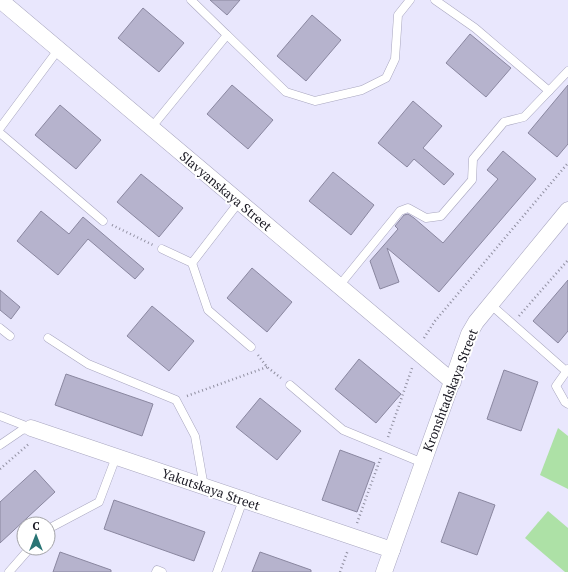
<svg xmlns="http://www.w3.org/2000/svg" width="568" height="572" viewBox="0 0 568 572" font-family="'PT Serif',serif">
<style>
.green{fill:#ade1a6}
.building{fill:#b6b3cd;stroke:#8a87a0}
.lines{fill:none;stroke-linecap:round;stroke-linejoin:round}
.service-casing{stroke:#a8a6bf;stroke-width:9}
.minor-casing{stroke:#a8a6bf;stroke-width:17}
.path{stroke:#8f8e9f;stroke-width:2.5;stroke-dasharray:1 3;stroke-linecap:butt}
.service{stroke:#fff;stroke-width:8}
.minor{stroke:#fff;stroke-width:16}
.labels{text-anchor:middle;stroke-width:4;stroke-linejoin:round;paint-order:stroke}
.street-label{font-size:13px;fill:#191822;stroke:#fff}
</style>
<rect width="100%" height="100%" fill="#e9e7fd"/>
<g class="green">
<path d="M558,428L568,436V489L540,475Z"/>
<path d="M548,511L568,528V572H565L525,538Z"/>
</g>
<g class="building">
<path d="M210,0H240L227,15Z"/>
<path d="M143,8L184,43L159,72L118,38Z"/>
<path d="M312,15L341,40L306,81L277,56Z"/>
<path d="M470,34L511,68L486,97L446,63Z"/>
<path d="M232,85L273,120L248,149L207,114Z"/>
<path d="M568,85V144L557,157L528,133Z"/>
<path d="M413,101L442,126L423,148L454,174L444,185L414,159L407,167L378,143Z"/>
<path d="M60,105L101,140L76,169L35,135Z"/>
<path d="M503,151L536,179L439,292L387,248L399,282L380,289L370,261L398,229L395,226L404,215L408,214L414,218L443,243L498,179L487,170Z"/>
<path d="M333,172L374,205L351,235L309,201Z"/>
<path d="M141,174L183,208L159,237L117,202Z"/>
<path d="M41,211L69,234L83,217L144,269L135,279L88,239L58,275L17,241Z"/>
<path d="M252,268L292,302L267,332L227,298Z"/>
<path d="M568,280V331L558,343L533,321Z"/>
<path d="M0,290L20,307L11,319L0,310Z"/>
<path d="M152,306L194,341L169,371L127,336Z"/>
<path d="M359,359L401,394L376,423L335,389Z"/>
<path d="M504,370L538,382L521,431L487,419Z"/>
<path d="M66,374L153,404L142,436L55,405Z"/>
<path d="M260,398L301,431L277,460L236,427Z"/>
<path d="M340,450L375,463L357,512L322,500Z"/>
<path d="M35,470L55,492L0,543V502Z"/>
<path d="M459,492L495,505L477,555L441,542Z"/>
<path d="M114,500L205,532L194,561L104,529Z"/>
<path d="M60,552L111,570V572H53Z"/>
<path d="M260,552L311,570V572H252Z"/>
</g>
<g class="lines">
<g class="service-casing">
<g id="service">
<path d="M435,0L475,28L549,91"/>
<path d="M227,35L286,92L315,101L362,90L386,78L395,59L398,15L410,0"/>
<path d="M0,128L58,50"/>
<path d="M151,128L227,35L191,0"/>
<path d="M0,133L103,221"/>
<path d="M162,249L192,263L208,310L251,347"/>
<path d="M192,263L239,202"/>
<path d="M339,286L400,211L408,208L426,218L441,216L472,180L473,159L504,122L524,117L568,71"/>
<path d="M490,304L566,371L568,372"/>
<path d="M0,328L10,336"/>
<path d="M48,338L88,364L176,400L195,436L204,487"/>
<path d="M568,369L556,386L565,402L568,404"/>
<path d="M290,385L343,430L423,463"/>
<path d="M0,416L31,428"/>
<path d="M0,445L22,430L31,428"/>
<path d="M48,529L99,502L116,457"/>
<path d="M9,572L30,548"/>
<path d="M156,572L157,570L162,572"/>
<path d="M217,572L243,500"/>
</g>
</g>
<g class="minor-casing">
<g id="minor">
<path d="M0,0L453,382"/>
<path d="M31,428L392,550"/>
<path d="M384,572L469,334L476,322L568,210"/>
</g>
</g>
<g class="path">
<path d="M112,225L153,245"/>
<path d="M519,316L568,260"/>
<path d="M424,338L435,321L568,163"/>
<path d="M258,355L267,367L281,378"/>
<path d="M187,396L267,367"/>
<path d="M388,437L412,368"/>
<path d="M0,469L30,443"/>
<path d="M357,523L381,457"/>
<path d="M340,572L348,550"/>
</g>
<use href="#service" class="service"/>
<use href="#minor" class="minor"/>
</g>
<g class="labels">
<g class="street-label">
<text transform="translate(226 191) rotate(40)" y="5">Slavyanskaya Street</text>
<text transform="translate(450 390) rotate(-69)" y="5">Kronshtadskaya Street</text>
<text transform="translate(211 489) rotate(19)" y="5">Yakutskaya Street</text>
</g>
</g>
<g transform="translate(36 536)"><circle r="19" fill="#ffffff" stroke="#a3a3a7"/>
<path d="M0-3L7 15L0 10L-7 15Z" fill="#297474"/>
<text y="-6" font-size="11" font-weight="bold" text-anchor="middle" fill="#191822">С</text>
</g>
</svg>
